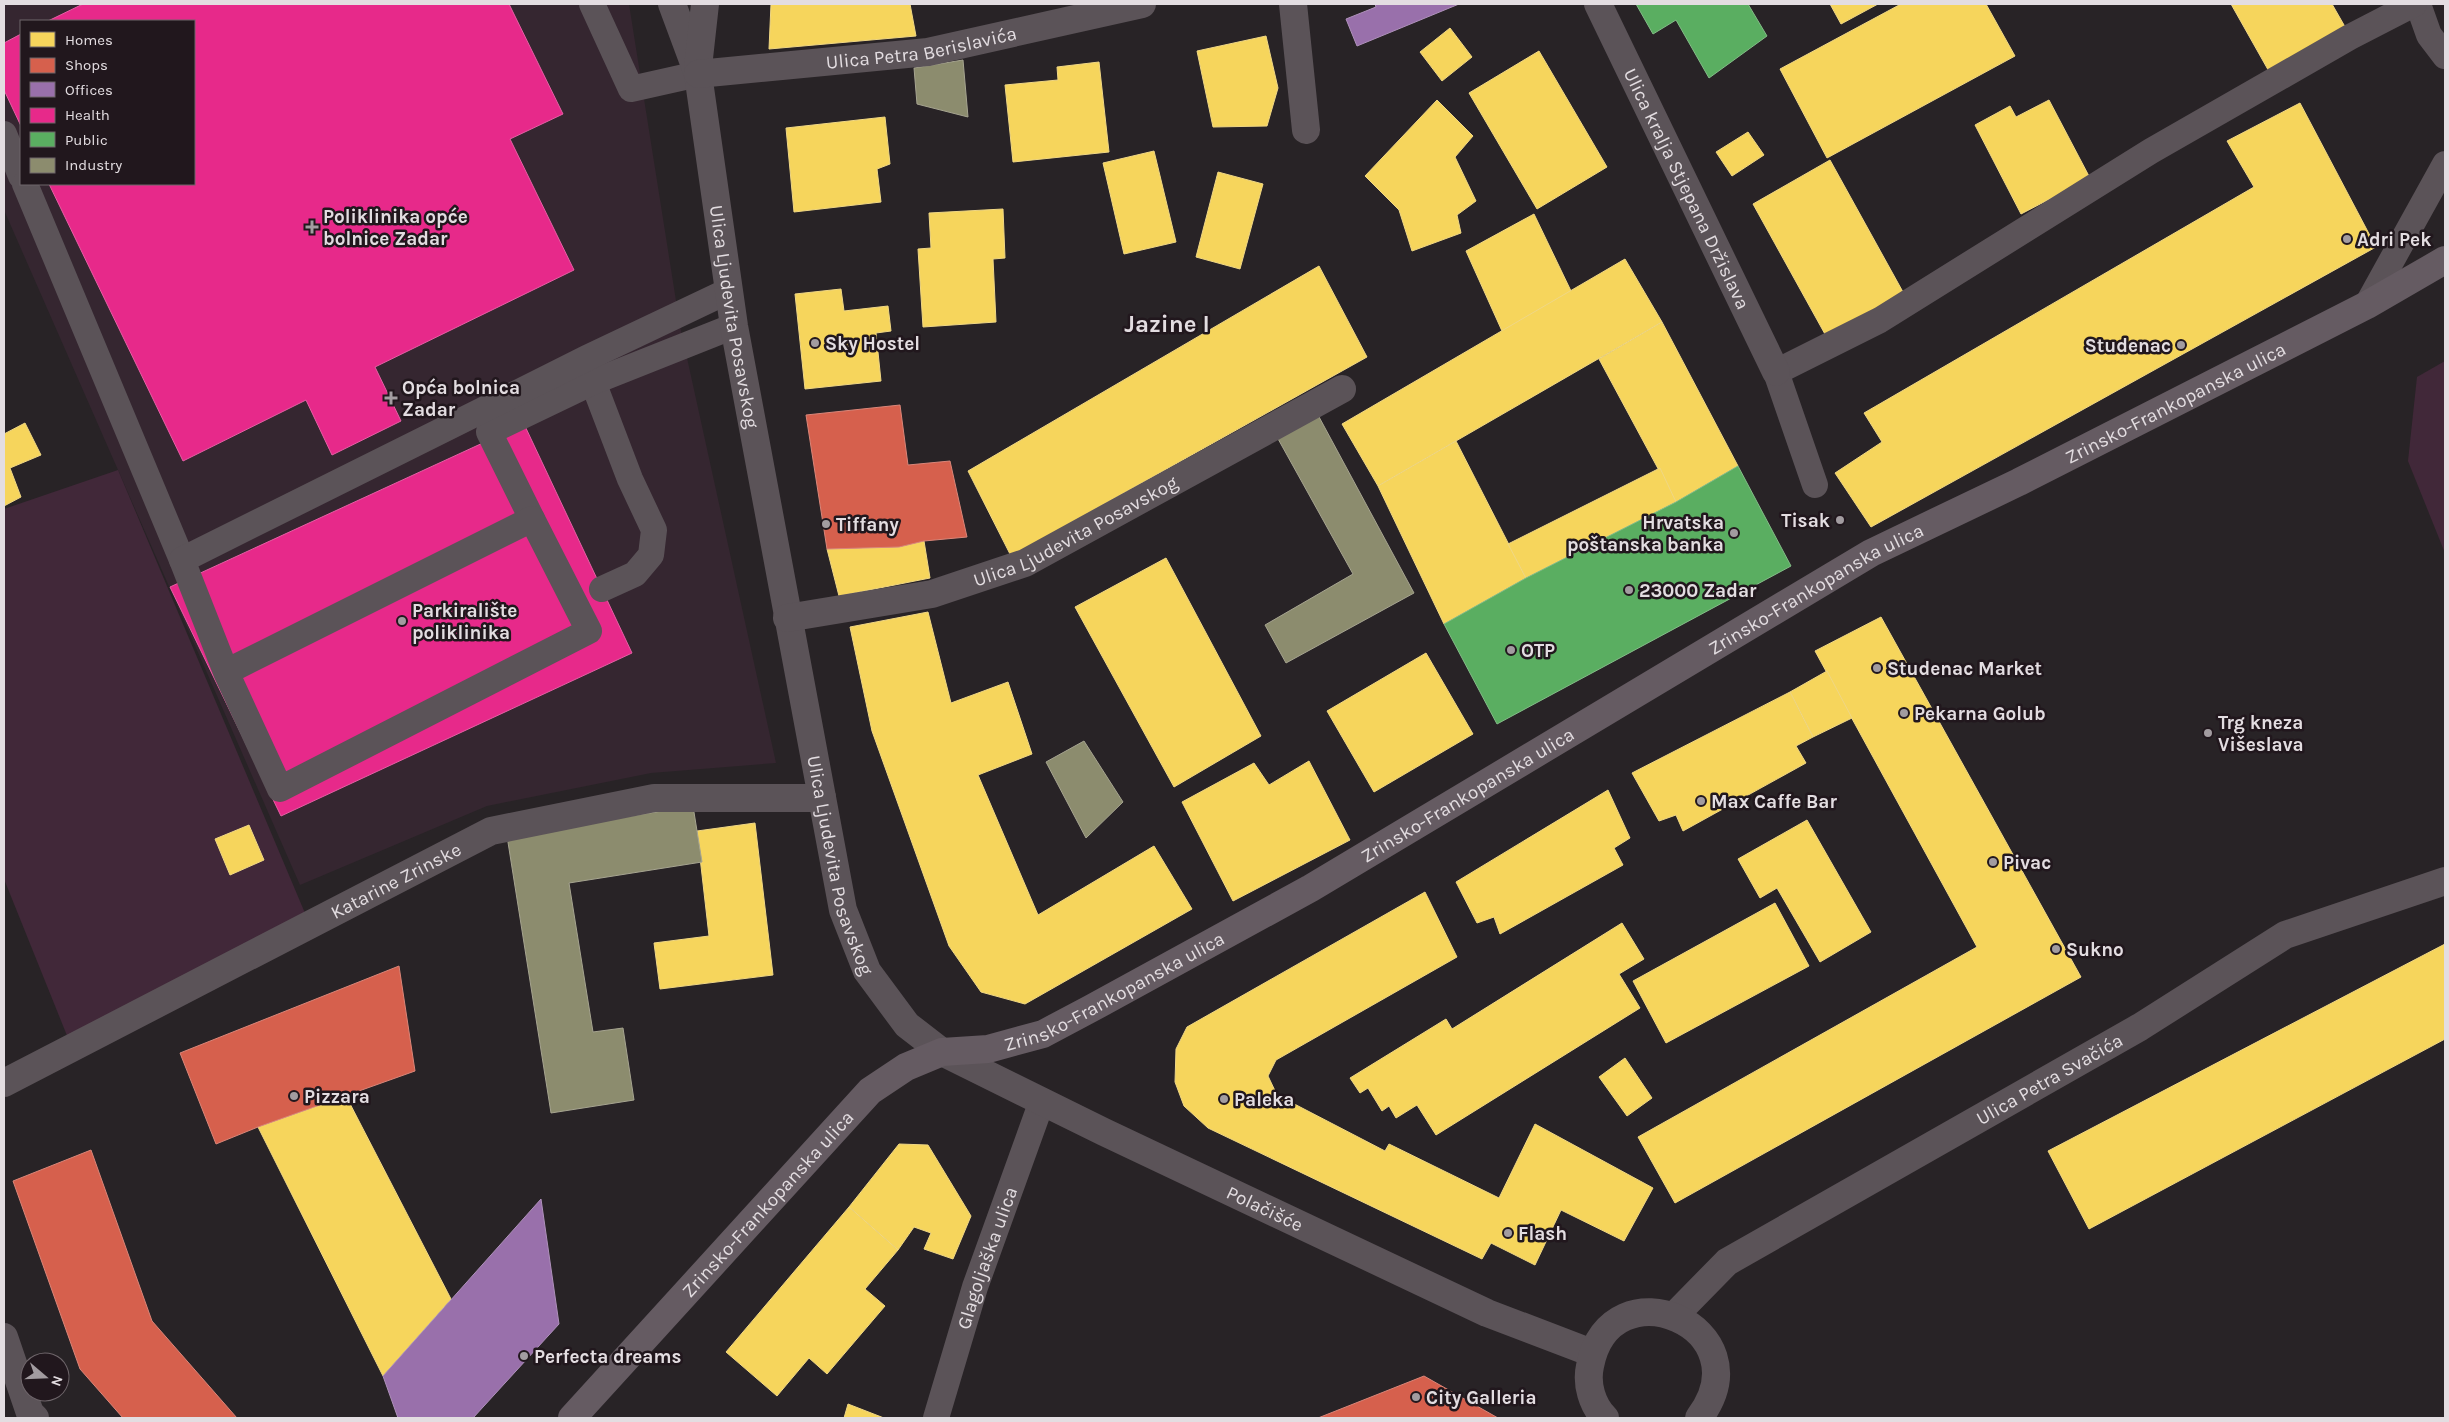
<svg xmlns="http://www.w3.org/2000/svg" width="2449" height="1422" viewBox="0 0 2449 1422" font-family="Karla,sans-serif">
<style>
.built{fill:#352630;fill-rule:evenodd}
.green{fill:#412839}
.homes{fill:#f6d55c;stroke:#f0d784}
.shops{fill:#d6604d;stroke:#da8679}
.offices{fill:#9970ab;stroke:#af91bb}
.health{fill:#e7298a;stroke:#e65fa4}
.public{fill:#5aae61;stroke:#83bc87}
.industry{fill:#8c8c6e;stroke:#a6a490}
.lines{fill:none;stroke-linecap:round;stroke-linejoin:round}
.lane{stroke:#5b5358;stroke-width:26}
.street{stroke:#5b5358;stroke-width:28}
.primary{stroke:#655b62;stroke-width:28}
.poi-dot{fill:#a29ca0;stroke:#21171d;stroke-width:2}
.labels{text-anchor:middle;stroke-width:5;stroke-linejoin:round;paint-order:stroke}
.street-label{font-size:19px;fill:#e3dde1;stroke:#21171d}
.poi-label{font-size:19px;font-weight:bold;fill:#e3dde1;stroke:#21171d;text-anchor:start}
.district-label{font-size:24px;font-weight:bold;fill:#e3dde1;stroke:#21171d}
</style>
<rect width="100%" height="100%" fill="#282326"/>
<path class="built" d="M4,4H629L680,326L776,763L651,773L487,806L300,885L4,210ZM21,21H194V184H21Z"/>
<g class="green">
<path d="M2445,361V553L2408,461L2417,377Z"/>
<path d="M118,470L310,925L72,1048L4,879V509Z"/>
</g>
<g class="homes">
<path d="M771,4H910L916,36L769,49Z"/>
<path d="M1830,4H1878L1841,24Z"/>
<path d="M1901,4H1986L2015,56L1827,158L1780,69Z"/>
<path d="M2231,4H2332L2348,32L2271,75Z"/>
<path d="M1450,28L1472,57L1442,81L1420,52Z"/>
<path d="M1266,36L1278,88L1267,126L1213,127L1197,51Z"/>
<path d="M1539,51L1607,167L1537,209L1469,93Z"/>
<path d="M1099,62L1109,152L1013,162L1005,85L1058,80L1057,67Z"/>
<path d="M1437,100L1473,136L1455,157L1476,201L1457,215L1461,233L1412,251L1399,210L1365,176Z"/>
<path d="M2049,100L2090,178L2021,214L1975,125L2010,106L2016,117Z"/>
<path d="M2300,103L2376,247L1871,527L1835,473L1882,442L1864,413L2254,187L2227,141Z"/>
<path d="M885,117L890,164L877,169L881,202L794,212L786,128Z"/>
<path d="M1748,132L1764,155L1732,176L1716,152Z"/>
<path d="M1154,151L1176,242L1124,254L1103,163Z"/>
<path d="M1830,160L1903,292L1831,345L1753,204Z"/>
<path d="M1218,172L1263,184L1240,269L1196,257Z"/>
<path d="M1003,209L1005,258L993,259L996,322L923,327L918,249L931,248L929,213Z"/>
<path d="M1534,214L1571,291L1502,331L1466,251Z"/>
<path d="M1625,259L1662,322L1378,486L1342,424Z"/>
<path d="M1319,266L1367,357L1011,556L968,471Z"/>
<path d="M841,289L844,311L888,306L891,331L876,333L881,381L805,389L795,294Z"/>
<path d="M1662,322L1738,466L1676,502L1599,359Z"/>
<path d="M25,423L41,455L10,468L21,497L4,506V434Z"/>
<path d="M1456,441L1526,578L1444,624L1378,486Z"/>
<path d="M1660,468L1676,502L1526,578L1508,544Z"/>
<path d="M924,541L930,578L839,596L827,549L899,547Z"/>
<path d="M1166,558L1261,736L1174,787L1075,607Z"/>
<path d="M928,612L951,703L1008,682L1032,754L978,775L1038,915L1154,846L1192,909L1025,1004L981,992L949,946L872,731L850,627Z"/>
<path d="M1881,617L2081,977L1675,1203L1638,1137L1977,947L1815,651Z"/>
<path d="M1426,653L1473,734L1374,792L1327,711Z"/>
<path d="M1827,671L1852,718L1813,737L1790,692Z"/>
<path d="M1790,692L1813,737L1796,746L1806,763L1683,831L1676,815L1659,821L1632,773Z"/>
<path d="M1309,761L1350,840L1233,901L1182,802L1254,763L1269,785Z"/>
<path d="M1608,790L1630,838L1614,848L1623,865L1500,934L1494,917L1477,923L1456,882Z"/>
<path d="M1807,820L1871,932L1820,962L1777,888L1760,898L1738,859Z"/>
<path d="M755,823L773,975L660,989L654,943L709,936L697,831Z"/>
<path d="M249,825L264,860L230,875L215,839Z"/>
<path d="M1425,892L1457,957L1276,1060L1268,1076L1277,1095L1385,1151L1389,1144L1499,1198L1535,1124L1653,1188L1624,1241L1561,1210L1535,1265L1491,1243L1482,1259L1208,1128L1184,1106L1175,1082L1176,1049L1187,1027Z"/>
<path d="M1775,903L1809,966L1666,1043L1633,981Z"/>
<path d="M1622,923L1644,959L1619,974L1640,1008L1436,1135L1417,1105L1396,1118L1389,1106L1382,1111L1368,1088L1360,1093L1350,1078L1446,1019L1452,1029Z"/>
<path d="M2445,944V1039L2089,1229L2048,1151Z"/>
<path d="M1625,1058L1652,1098L1627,1116L1599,1077Z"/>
<path d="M346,1096L451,1299L383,1376L258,1127Z"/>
<path d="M899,1144L928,1145L971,1216L953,1259L924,1249L931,1233L914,1227L898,1250L849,1207Z"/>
<path d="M849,1207L898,1250L865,1289L885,1306L827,1374L809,1358L777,1396L726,1352Z"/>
<path d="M848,1404L884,1418H844Z"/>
</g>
<g class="shops">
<path d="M900,405L908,465L950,461L967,537L924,541L899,547L827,549L806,415Z"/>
<path d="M399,966L415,1071L258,1127L216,1144L180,1053Z"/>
<path d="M91,1150L152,1321L237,1418H123L80,1369L13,1181Z"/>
<path d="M1424,1376L1498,1418H1318Z"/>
</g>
<g class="offices">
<path d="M1375,4H1459L1357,46L1346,19L1376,7Z"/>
<path d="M541,1199L559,1324L473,1418H398L383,1376Z"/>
</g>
<g class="health">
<path d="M83,4H509L563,114L510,139L574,270L375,367L401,421L332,455L306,400L183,461L49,184H194V21H48Z"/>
<path d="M21,34V126L4,90V43Z"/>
<path d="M524,424L632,653L281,816L170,587Z"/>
</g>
<g class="public">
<path d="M1636,4H1748L1767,36L1709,78L1676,20L1653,34Z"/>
<path d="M1738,466L1791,566L1497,724L1444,624L1526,578L1676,502Z"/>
</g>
<g class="industry">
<path d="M963,60L968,117L917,104L914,68Z"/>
<path d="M1318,415L1414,593L1286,663L1265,625L1353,574L1277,437Z"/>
<path d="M1084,741L1123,802L1086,838L1046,762Z"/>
<path d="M693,806L702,862L569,883L593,1032L623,1028L634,1100L551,1113L507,836Z"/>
</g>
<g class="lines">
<g class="lane">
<path d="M592,4L631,89L698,74"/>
<path d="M2418,4L2429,35L2445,56"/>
<path d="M4,134L21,176"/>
<path d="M25,184L182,560"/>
<path d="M2367,305L2445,164"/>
<path d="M593,382L630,479L654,530L651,555L635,574L602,589"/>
<path d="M1815,485L1776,372L1880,320L2151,151L2350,37L2414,4"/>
<path d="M532,519L489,432L593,382L734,326"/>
<path d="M226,672L532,519L589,631L280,789L226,672L182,560L587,358L728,291"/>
<path id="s1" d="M936,1418L975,1287L1042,1101"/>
</g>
<g class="street">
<path id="s2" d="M672,4L698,74L734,326L843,910L867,971L907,1025L942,1052L1104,1132L1487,1313L1592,1353"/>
<path d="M1293,4L1306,130"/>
<path id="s3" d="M1598,4L1776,372"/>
<path d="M698,67L705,4"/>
<path id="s4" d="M698,74L928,52L1142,4"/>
<path id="s5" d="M787,618L932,594L1025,563L1342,389"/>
<path id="s6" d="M4,1083L491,831L654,798H822"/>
<path id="s7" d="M1675,1315L1727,1262L2140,1027L2285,935L2445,881"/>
<path d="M4,1337L30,1413L35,1418"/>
<path d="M1605,1418C1592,1405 1586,1384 1590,1366C1610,1261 1767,1327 1699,1418"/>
</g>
<path class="primary" id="s8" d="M572,1418L870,1091L906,1067L942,1052L988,1049L1043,1034L1090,1009L1311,888L1871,553L2019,482L2367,305L2445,260"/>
</g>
<g class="poi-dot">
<path d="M309.5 219.5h5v5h5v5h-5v5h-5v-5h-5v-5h5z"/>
<circle cx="2347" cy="239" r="5"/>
<circle cx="815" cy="343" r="5"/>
<circle cx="2181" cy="345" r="5"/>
<path d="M388.5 390.5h5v5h5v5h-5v5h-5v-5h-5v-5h5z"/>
<circle cx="1840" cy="520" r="5"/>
<circle cx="826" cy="524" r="5"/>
<circle cx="1734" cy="533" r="5"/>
<circle cx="1629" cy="590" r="5"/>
<circle cx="402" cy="621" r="5"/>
<circle cx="1511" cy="650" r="5"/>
<circle cx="1877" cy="668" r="5"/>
<circle cx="1904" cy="713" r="5"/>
<circle cx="2208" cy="733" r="5"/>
<circle cx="1701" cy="801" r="5"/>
<circle cx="1993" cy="862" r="5"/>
<circle cx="2056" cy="949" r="5"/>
<circle cx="294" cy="1096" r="5"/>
<circle cx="1224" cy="1099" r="5"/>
<circle cx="1508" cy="1233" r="5"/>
<circle cx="524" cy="1356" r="5"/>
<circle cx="1416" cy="1397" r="5"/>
</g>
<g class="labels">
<g class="street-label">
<text dy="7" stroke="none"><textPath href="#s4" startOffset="225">Ulica Petra Berislavića</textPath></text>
<text dy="7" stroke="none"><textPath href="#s3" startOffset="205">Ulica kralja Stjepana Držislava</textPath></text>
<text dy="7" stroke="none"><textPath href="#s2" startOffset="320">Ulica Ljudevita Posavskog</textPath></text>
<text dy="7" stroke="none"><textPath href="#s8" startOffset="1925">Zrinsko-Frankopanska ulica</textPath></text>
<text dy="7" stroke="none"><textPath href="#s5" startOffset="304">Ulica Ljudevita Posavskog</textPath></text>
<text dy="7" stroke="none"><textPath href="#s8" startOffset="1520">Zrinsko-Frankopanska ulica</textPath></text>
<text dy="7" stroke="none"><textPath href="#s8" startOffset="1115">Zrinsko-Frankopanska ulica</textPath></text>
<text dy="7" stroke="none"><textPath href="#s2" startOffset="879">Ulica Ljudevita Posavskog</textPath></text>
<text dy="7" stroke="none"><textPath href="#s6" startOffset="441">Katarine Zrinske</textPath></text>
<text dy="7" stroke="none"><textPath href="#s8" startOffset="710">Zrinsko-Frankopanska ulica</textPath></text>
<text dy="7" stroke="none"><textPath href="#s7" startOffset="445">Ulica Petra Svačića</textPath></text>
<text dy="7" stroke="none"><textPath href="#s8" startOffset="290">Zrinsko-Frankopanska ulica</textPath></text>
<text dy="7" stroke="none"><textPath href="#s2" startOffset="1459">Polačišće</textPath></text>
<text dy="7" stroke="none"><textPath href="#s1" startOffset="168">Glagoljaška ulica</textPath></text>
</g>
<g class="poi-label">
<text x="323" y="223">Poliklinika opće<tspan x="323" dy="22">bolnice Zadar</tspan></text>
<text x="2357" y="246">Adri Pek</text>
<text x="825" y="350">Sky Hostel</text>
<text x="2171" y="352" text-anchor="end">Studenac</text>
<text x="402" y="394">Opća bolnica<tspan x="402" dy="22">Zadar</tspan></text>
<text x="1830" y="527" text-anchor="end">Tisak</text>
<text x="1724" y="529" text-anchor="end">Hrvatska<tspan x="1724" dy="22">poštanska banka</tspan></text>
<text x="836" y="531">Tiffany</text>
<text x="1639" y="597">23000 Zadar</text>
<text x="412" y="617">Parkiralište<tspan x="412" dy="22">poliklinika</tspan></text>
<text x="1521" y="657">OTP</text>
<text x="1887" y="675">Studenac Market</text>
<text x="1914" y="720">Pekarna Golub</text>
<text x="2218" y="729">Trg kneza<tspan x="2218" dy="22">Višeslava</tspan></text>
<text x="1711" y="808">Max Caffe Bar</text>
<text x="2003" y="869">Pivac</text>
<text x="2066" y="956">Sukno</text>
<text x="304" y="1103">Pizzara</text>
<text x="1234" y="1106">Paleka</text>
<text x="1518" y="1240">Flash</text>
<text x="534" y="1363">Perfecta dreams</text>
<text x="1426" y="1404">City Galleria</text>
</g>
<g class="district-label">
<text x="1167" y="332">Jazine I</text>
</g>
</g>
<rect width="2449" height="1422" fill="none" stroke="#e3dde1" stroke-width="10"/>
<rect x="20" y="20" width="175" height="165" fill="#21171d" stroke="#6f666b"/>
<rect x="30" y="32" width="25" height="15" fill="#f6d55c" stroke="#6f666b"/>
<text x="65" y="45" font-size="15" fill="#e3dde1">Homes</text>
<rect x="30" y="58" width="25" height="15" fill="#d6604d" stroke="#6f666b"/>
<text x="65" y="70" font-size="15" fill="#e3dde1">Shops</text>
<rect x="30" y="82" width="25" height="15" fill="#9970ab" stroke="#6f666b"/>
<text x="65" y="95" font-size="15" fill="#e3dde1">Offices</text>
<rect x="30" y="108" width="25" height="15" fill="#e7298a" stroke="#6f666b"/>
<text x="65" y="120" font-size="15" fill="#e3dde1">Health</text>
<rect x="30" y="132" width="25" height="15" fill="#5aae61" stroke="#6f666b"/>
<text x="65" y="145" font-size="15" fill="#e3dde1">Public</text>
<rect x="30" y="158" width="25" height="15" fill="#8c8c6e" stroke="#6f666b"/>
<text x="65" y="170" font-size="15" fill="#e3dde1">Industry</text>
<g transform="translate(45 1377) rotate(109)"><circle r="24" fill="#21171d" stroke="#6f666b"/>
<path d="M0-4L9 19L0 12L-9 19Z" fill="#a29ca0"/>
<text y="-8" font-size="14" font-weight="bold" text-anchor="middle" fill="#e3dde1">N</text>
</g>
</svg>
